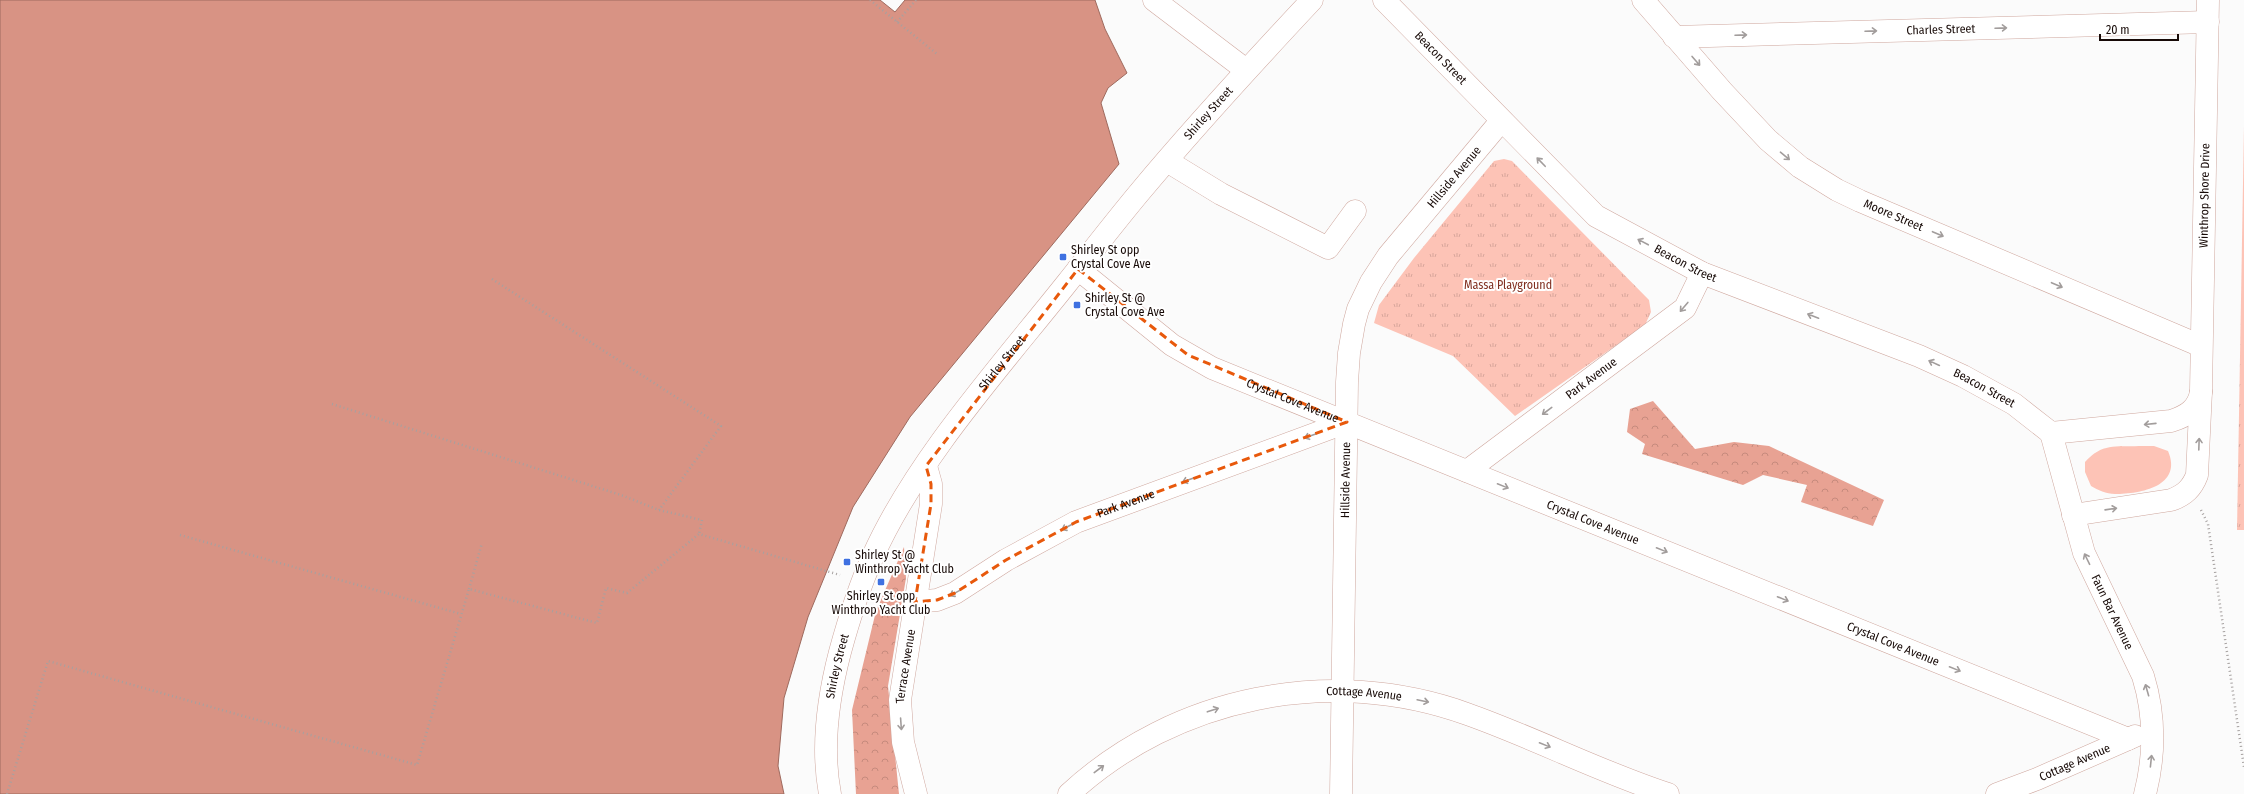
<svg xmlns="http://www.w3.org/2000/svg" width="2244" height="794" viewBox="0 0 2244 794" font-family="'Fira Sans Condensed',sans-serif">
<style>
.green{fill:#fdc3b6}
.forest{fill:url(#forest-crowns)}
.park{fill:url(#park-tufts)}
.water{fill:#d89384;stroke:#9e6a5e}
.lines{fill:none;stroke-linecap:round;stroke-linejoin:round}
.minor-casing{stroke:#cfa79e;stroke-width:23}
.major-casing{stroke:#cfa79e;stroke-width:23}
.path{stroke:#a6a1a0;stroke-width:2.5;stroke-dasharray:1 3;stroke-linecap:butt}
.minor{stroke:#fff;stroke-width:22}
.major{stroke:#fff;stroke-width:22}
.oneway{stroke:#a29d9c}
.marked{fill:none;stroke:#e8590c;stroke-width:3;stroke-dasharray:8 5;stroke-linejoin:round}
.poi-dot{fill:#3f71e1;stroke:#fff;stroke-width:1.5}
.labels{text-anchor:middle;stroke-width:4;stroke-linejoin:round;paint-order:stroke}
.street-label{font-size:12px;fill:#170a07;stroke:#fff}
.poi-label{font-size:12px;fill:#170a07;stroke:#fff;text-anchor:start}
.park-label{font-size:12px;fill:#802e1f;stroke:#fff}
</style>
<defs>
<pattern id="forest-crowns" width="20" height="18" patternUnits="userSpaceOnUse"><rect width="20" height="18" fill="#e8a293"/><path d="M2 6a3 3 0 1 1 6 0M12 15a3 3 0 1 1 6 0" fill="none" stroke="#c68a7d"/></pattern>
<pattern id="park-tufts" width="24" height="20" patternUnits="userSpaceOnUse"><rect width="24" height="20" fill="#fdc3b6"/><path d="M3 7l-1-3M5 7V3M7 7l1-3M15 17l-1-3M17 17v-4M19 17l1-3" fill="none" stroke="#d8a69b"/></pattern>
</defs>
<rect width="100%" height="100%" fill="#fbfbfb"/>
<path class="green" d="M2139,446H2154L2168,451C2183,486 2141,494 2115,494C2106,494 2098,490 2091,486L2085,472V462C2102,443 2115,447 2139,446Z"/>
<g class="forest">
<path d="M1653,401L1695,449L1734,442L1769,446L1884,500L1873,526L1801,502L1807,485L1763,475L1743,485L1642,454L1645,444L1627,432L1630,409Z"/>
<path d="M904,547L906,578L888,686L899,794H856L852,710L876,611Z"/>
</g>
<g class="park">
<path d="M2244,126V530H2237Z"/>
<path d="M1504,159L1512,161L1649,300L1651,312L1645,325L1515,416L1453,356L1374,323L1379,305L1414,258L1494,161Z"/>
</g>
<path class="water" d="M0,0H880L895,12L905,0H1095L1105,29L1127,73L1108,88L1101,103L1119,164L910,417L853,507L808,617L784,698L778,766L784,794H0Z"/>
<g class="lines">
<g class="minor-casing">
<g id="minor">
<path d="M1154,0L1246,70"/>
<path id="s1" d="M1384,0L1596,216L1702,273L1919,356L1963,376L2014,404L2051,433"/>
<path id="s2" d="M1643,0L1722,91L1768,140L1800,167L1837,190L1860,201L2201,346"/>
<path id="s3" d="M1674,37L2208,22"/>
<path d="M1167,161L1221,194L1328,248L1355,211"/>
<path id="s4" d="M1078,269L1172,345L1212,368L2128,739"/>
<path id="s5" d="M2051,433L2084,553L2143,676C2155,715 2155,755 2145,794"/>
<path d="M2051,433L2171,421C2187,416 2198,409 2201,392"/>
<path id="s6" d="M1467,471L1685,308L1702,273"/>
<path id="s7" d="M2073,515L2171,500C2185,495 2192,488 2197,475L2201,391L2208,0"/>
<path id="s8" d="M915,602L937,600L955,593L1006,560L1076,522L1347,422"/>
<path id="s9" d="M916,794L903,742L900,700L931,504V484L926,466"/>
<path id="s10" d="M1069,794C1175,696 1331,665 1467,714C1535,738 1600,772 1668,794"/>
<path id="s11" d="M1341,794L1347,382L1349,353L1354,324L1358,309L1371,282L1388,256L1501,121"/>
<path id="s12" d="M1997,794L2037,779L2135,736"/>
</g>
</g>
<g class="major-casing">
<g id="major">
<path id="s13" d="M830,794C821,747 828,698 840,652C849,619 859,587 873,556C916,460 1001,366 1067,283C1091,253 1114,223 1139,193C1194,127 1253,63 1312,0"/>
</g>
</g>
<g class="path">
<path d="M870,0L937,54"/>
<path d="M897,22L916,0"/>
<path d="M492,279L721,426L659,510"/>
<path d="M332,404L621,495L659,510L702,520L699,534"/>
<path d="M2201,510L2208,524L2244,767"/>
<path d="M180,535L461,614"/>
<path d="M469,589L482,543"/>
<path d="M7,794L48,661L417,765L469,589L597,623L606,588L627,593L699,534L840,575"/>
</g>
<use href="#minor" class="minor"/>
<use href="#major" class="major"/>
</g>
<defs><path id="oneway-shaft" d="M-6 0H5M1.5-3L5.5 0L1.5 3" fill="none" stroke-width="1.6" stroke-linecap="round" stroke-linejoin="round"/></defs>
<g class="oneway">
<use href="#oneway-shaft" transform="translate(2001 28) rotate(-2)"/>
<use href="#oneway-shaft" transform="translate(1871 31) rotate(-2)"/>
<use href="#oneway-shaft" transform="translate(1741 35) rotate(-2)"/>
<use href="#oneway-shaft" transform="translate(1696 61) rotate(49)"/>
<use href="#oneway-shaft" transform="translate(1785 156) rotate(40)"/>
<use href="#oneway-shaft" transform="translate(1541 162) rotate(-134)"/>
<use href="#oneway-shaft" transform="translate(1938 234) rotate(23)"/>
<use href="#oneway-shaft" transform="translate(1643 242) rotate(-152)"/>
<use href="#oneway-shaft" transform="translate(2057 285) rotate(23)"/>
<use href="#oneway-shaft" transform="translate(1684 307) rotate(130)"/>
<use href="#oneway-shaft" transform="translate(1813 316) rotate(-159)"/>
<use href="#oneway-shaft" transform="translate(1934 363) rotate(-155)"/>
<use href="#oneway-shaft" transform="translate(1547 411) rotate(143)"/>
<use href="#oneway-shaft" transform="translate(2150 424) rotate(174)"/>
<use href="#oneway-shaft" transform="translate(1310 436) rotate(160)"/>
<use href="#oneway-shaft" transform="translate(2199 444) rotate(-88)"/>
<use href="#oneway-shaft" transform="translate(1188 480) rotate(160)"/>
<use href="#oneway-shaft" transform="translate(1503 486) rotate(22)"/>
<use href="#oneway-shaft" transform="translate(2111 509) rotate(-8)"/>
<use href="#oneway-shaft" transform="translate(1067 527) rotate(153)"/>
<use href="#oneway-shaft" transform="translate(1662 550) rotate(22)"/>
<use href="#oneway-shaft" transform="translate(2087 559) rotate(-116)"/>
<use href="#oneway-shaft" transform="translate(955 593) rotate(151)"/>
<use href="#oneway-shaft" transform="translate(1783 599) rotate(22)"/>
<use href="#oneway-shaft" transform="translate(1955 669) rotate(22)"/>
<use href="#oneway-shaft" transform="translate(2147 690) rotate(-106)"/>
<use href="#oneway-shaft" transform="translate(1423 701) rotate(12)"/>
<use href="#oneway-shaft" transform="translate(1213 710) rotate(-18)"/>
<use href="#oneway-shaft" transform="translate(901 724) rotate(86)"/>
<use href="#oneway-shaft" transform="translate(1545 745) rotate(22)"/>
<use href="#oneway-shaft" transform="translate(2151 761) rotate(-84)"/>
<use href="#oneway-shaft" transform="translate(1099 769) rotate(-37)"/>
</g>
<path class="marked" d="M1078,269L1188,355L1347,422L1076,522L1006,560L955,593L937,600L915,602L931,504V484L926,466Z"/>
<g class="poi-dot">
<rect x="1059" y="253" width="8" height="8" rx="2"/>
<rect x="1073" y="301" width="8" height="8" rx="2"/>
<rect x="843" y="558" width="8" height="8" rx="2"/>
<rect x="877" y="578" width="8" height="8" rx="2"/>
</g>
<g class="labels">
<g class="street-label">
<text dy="4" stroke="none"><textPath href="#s3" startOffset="267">Charles Street</textPath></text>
<text dy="4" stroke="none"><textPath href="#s1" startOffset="81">Beacon Street</textPath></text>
<text dy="4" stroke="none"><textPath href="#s13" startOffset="802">Shirley Street</textPath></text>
<text dy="4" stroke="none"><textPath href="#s11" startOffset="650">Hillside Avenue</textPath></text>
<text dy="4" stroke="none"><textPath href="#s7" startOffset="416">Winthrop Shore Drive</textPath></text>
<text dy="4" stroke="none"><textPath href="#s2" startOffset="335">Moore Street</textPath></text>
<text dy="4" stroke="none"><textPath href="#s1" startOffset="404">Beacon Street</textPath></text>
<text dy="4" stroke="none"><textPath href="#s13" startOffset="478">Shirley Street</textPath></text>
<text dy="4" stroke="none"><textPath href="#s6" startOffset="155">Park Avenue</textPath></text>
<text dy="4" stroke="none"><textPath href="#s1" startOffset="728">Beacon Street</textPath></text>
<text dy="4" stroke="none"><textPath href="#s4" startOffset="254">Crystal Cove Avenue</textPath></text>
<text dy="4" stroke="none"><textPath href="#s11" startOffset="314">Hillside Avenue</textPath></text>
<text dy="4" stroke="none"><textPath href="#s8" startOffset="235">Park Avenue</textPath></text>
<text dy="4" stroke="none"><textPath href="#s4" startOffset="578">Crystal Cove Avenue</textPath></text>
<text dy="4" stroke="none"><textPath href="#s5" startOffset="190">Faun Bar Avenue</textPath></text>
<text dy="4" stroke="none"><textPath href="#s4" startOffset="902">Crystal Cove Avenue</textPath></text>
<text dy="4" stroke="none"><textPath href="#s13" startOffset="129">Shirley Street</textPath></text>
<text dy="4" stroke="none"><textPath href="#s9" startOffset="130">Terrace Avenue</textPath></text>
<text dy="4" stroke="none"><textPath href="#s10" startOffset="321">Cottage Avenue</textPath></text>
<text dy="4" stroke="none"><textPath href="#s12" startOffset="84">Cottage Avenue</textPath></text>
</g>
<g class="poi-label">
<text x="1071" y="254">Shirley St opp<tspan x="1071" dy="14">Crystal Cove Ave</tspan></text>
<text x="1085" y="302">Shirley St @<tspan x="1085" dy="14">Crystal Cove Ave</tspan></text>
<text x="855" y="559">Shirley St @<tspan x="855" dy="14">Winthrop Yacht Club</tspan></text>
<text x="881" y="600" text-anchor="middle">Shirley St opp<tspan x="881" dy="14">Winthrop Yacht Club</tspan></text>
</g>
<g class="park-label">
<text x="1508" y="289">Massa Playground</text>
</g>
</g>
<path d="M2100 34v6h78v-6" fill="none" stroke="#170a07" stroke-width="2"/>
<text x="2106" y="34" font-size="12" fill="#170a07" stroke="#ffffff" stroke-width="3" paint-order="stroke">20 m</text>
</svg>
